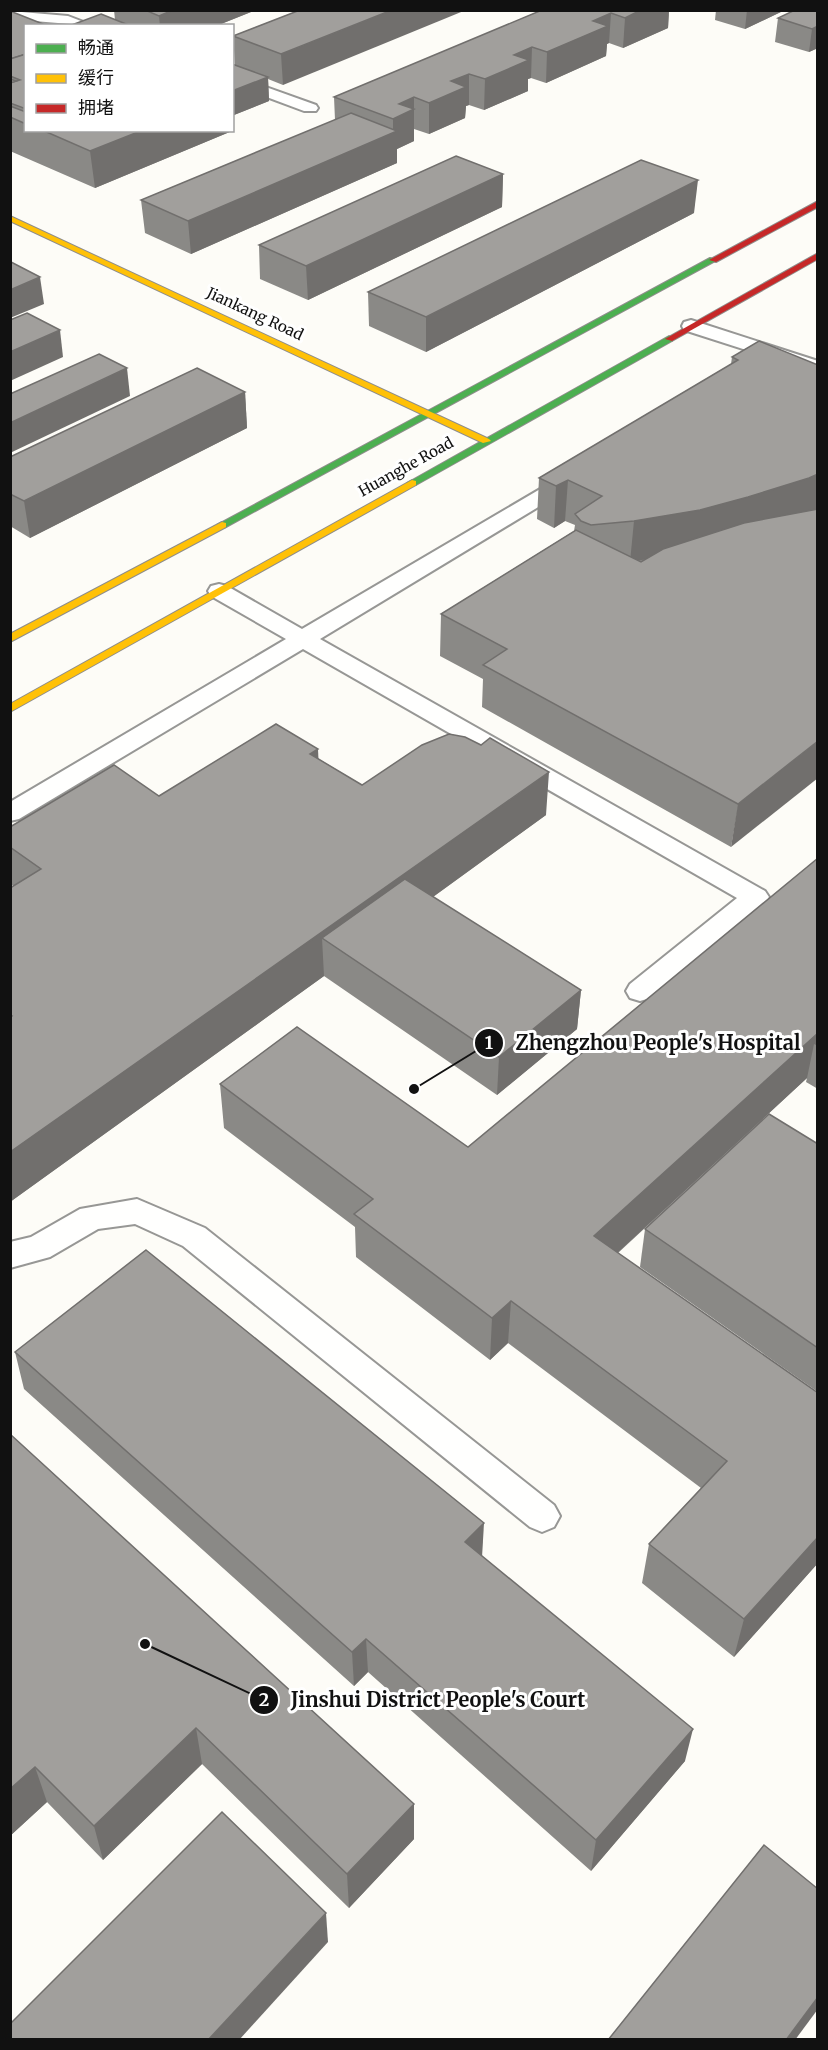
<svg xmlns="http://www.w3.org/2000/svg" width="828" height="2050" viewBox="0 0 828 2050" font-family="Merriweather,'Noto Sans SC',serif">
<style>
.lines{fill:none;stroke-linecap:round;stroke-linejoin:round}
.lane-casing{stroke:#979795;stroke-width:4}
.fast-casing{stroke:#8e8d8b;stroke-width:2}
.slow-casing{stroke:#8e8d8b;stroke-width:2}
.jam-casing{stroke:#8e8d8b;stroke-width:2}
.lane{fill:#fffffe;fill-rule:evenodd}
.fast{fill:#4caf50;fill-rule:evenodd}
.slow{fill:#ffc107;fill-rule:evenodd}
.jam{fill:#c62828;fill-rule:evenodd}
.wall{fill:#8a8986}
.shaded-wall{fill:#716f6d}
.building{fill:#a19f9c;stroke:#716f6d;stroke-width:1.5}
.labels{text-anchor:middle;stroke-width:6;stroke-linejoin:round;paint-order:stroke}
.far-street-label{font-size:15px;fill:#111;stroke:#fff}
.leader{fill:none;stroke:#111;stroke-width:2}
.callout-dot{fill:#111;stroke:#fff;stroke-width:2}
.mark-label{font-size:18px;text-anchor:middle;font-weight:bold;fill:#fff}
.callout-label{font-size:20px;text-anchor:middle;font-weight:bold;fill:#111;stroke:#fff;stroke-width:6;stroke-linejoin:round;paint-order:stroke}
</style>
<rect width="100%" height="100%" fill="#fdfcf7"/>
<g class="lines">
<g class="lane-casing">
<g id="lane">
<path d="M10,11L68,16L94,26L10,19Z"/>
<path d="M232,75L316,105L318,108L316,111H304L232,84Z"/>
<path d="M691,320L818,361V373L684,330L682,326L684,322Z"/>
<path d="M571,473L578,475L581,479L578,483L320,639L765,891L769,897L765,903L650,998L640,1001L630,998L626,991L630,984L737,898L303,649L19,819L10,821V802L286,639L211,596L208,591L211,586L219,584L227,586L302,629L564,475Z"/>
<path d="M137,1199L205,1228L554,1505L560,1516L554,1527L542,1532L530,1527L183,1246L135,1224L98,1229L50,1257L10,1268V1242L31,1237L80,1209Z"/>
</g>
</g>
<g class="fast-casing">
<g id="fast">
<path d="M710,258L717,260L226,527L222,528L217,525Z"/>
<path d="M669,336L673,339L672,341L416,485H408L407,483Z"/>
</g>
</g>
<g class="slow-casing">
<g id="slow">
<path d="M10,216L489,439L491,441L483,443L10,221Z"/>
<path d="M412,480L416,481V485L10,712V704Z"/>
<path d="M222,522L226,523V527L10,642V634Z"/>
</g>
</g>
<g class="jam-casing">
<g id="jam">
<path d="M818,201V207L716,262L709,260Z"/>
<path d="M818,253V259L672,341L665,339Z"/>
</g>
</g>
<use href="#lane" class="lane"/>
<use href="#fast" class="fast"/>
<use href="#slow" class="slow"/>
<use href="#jam" class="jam"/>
</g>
<g class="wall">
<path d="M114,10H256L216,26H69L115,20Z"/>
<path d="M300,10L283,85L268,79L269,101L234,115H232V64H235L233,36Z"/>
<path d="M542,10H669L668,28L623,48L609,43L607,44L606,56L546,83L531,78L528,79V91L484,110L469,105L466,106L465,118L429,134L414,129V141L397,149V163L191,254L145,233L141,200L335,120L334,97Z"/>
<path d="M716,10H785L745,29L715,20Z"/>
<path d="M818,10V48L809,52L775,42L778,18Z"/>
<path d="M10,11L26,26V130L232,131L95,188L10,151Z"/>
<path d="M503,174L502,207L308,300L260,279L259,245Z"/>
<path d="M694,213L426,352L369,326L368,292Z"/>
<path d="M732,357L818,365L731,847L482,707L483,679L440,656L441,614L574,531L575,525L565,521L554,528L537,519L539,478L731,364Z"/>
<path d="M245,392L247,428L30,538L10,526V457Z"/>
<path d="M319,759L362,785L546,815L433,897L581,990L577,1029L497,1095L324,976L10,1202V888L14,886L10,884V827L159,796Z"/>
<path d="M818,858V1089L806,1082L807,1078L618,1253L818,1393V1563L734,1657L642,1583L649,1544L701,1488L508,1343L490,1360L356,1257L355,1227L224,1128L220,1084L468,1147Z"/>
<path d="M818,1144V1392L640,1267L645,1229Z"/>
<path d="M15,1352L482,1556L685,1761L591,1871L368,1672L354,1686L24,1389Z"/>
<path d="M10,1434L414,1804V1839L349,1908L202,1764L103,1860L47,1802L10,1836Z"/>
</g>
<g class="shaded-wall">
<path d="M173,10H256L216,26H160L159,16Z"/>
<path d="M392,10H466L283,85L281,54Z"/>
<path d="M641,10H669L668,28L623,48L625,18Z"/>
<path d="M747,10H785L745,29Z"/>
<path d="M611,13L609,43L607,44L606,56L546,83L547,52L593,21Z"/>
<path d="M818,26V48L809,52L812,29Z"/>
<path d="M532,47L531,78L528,79V91L484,110L485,79L514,55Z"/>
<path d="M469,74V105L466,106L465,118L429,134V103L451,81Z"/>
<path d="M268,77L269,101L234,115L232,91Z"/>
<path d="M414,97V141L397,149V163L191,254L188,221L393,133V119L399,104Z"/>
<path d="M138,130H232V131L95,188L90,151L138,132Z"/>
<path d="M503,174L502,207L308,300L306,266Z"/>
<path d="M698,180L694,213L426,352V317Z"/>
<path d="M40,277L44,304L10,318V290Z"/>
<path d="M60,330L63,357L10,381V352Z"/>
<path d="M127,368L130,396L10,453V423Z"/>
<path d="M245,392L247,428L30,538L24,501Z"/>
<path d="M818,474V512L695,551L630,562L634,521Z"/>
<path d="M568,480L565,521L554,528L556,486Z"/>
<path d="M818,741V778L731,847L738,804Z"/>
<path d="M318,749L320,792L310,754Z"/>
<path d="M549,772L546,815L350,957L322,938L324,976L10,1202V1152Z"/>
<path d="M581,990L577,1029L497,1095L499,1057Z"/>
<path d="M818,1033V1046L814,1044L807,1078L590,1278L594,1236Z"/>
<path d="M511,1301L508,1343L490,1360L492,1318Z"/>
<path d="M484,1523L482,1558L465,1542Z"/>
<path d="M818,1537V1563L734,1657L744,1619Z"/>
<path d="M366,1639L368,1672L354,1686L352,1652Z"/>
<path d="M196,1728L202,1764L103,1860L94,1826Z"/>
<path d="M693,1729L685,1761L591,1871L596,1840Z"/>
<path d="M35,1767L47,1802L10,1836V1789Z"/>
<path d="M414,1804V1839L349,1908L347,1874Z"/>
<path d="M326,1913L328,1942L239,2040H208Z"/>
<path d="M818,1997V2009L795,2040H786Z"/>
</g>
<g class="building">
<path d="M145,10H173L159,16Z"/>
<path d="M300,10H392L281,54L233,36Z"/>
<path d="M542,10H641L625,18L611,13L593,21L608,26L547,52L532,47L514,55L529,60L485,79L469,74L451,81L466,87L429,103L414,97L399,104L414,109L393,119L334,97Z"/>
<path d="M795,10H818V26L812,29L778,18Z"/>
<path d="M10,11L48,26H26V54L10,59Z"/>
<path d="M101,14L131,26H69Z"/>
<path d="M26,54V109L10,103V83L20,80L10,76V59Z"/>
<path d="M232,64L268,77L232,91Z"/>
<path d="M10,79L16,81L10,83Z"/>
<path d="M10,106L26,112V124L10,117Z"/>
<path d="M351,113L397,131L188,221L141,200Z"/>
<path d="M42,130H135L138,132L90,151Z"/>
<path d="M456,156L503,174L306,266L259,245Z"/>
<path d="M641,160L698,180L426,317L368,292Z"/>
<path d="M11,262L40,277L10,290Z"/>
<path d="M27,313L60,330L10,352V320Z"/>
<path d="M759,341L818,365V474L809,478L748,497L700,510L634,521L591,525L581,521L575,514L602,496L568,480L556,486L539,478L738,360L732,357Z"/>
<path d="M99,354L127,368L10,423V394Z"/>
<path d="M197,368L245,392L24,501L10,494V457Z"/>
<path d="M818,509V741L738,804L483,665L507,649L441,614L576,530L641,562L663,549L744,523Z"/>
<path d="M276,724L318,749L310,754L362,785L422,745L449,734L465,737L481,745L490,738L549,772L10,1152V1018L12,1016L10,1015V888L41,869L10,847V827L114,765L159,796Z"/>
<path d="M818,858V1033L594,1236L818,1393V1537L744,1619L649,1544L727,1461L511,1301L492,1318L354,1214L373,1199L220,1084L297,1027L468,1147Z"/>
<path d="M405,879L581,990L499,1057L322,938Z"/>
<path d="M769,1114L818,1144V1348L645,1229Z"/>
<path d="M146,1250L484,1523L465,1542L693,1729L596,1840L366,1639L352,1652L15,1352Z"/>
<path d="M10,1434L414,1804L347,1874L196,1728L94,1826L35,1767L10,1789Z"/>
<path d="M222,1812L326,1913L208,2040H10V2024Z"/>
<path d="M764,1845L818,1889V1997L786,2040H608Z"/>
</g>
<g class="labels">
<g class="far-street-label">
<text transform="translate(255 314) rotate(25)" y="5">Jiankang Road</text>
<text transform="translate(406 467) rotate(-29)" y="5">Huanghe Road</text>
</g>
</g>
<path class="leader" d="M414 1089L489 1043M145 1644L264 1700"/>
<g class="callout-dot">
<circle cx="414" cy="1089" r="6"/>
<circle cx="145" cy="1644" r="6"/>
<circle cx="489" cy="1043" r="15"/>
<circle cx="264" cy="1700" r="15"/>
</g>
<g class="mark-label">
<text x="489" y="1049">1</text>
<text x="264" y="1706">2</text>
</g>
<g class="callout-label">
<text x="658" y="1050">Zhengzhou People's Hospital</text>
<text x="438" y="1707">Jinshui District People's Court</text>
</g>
<rect width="828" height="2050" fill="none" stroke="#111111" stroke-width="24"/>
<rect x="24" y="24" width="210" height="108" fill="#ffffff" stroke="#a0a0a0" stroke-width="1.5"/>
<rect x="36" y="44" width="30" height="9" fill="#4caf50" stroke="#a0a0a0" stroke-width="1.5"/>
<text x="78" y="54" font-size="18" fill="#111111">畅通</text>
<rect x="36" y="74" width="30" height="9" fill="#ffc107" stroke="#a0a0a0" stroke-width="1.5"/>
<text x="78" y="84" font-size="18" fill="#111111">缓行</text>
<rect x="36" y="104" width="30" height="9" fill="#c62828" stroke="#a0a0a0" stroke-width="1.5"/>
<text x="78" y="114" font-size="18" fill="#111111">拥堵</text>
</svg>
